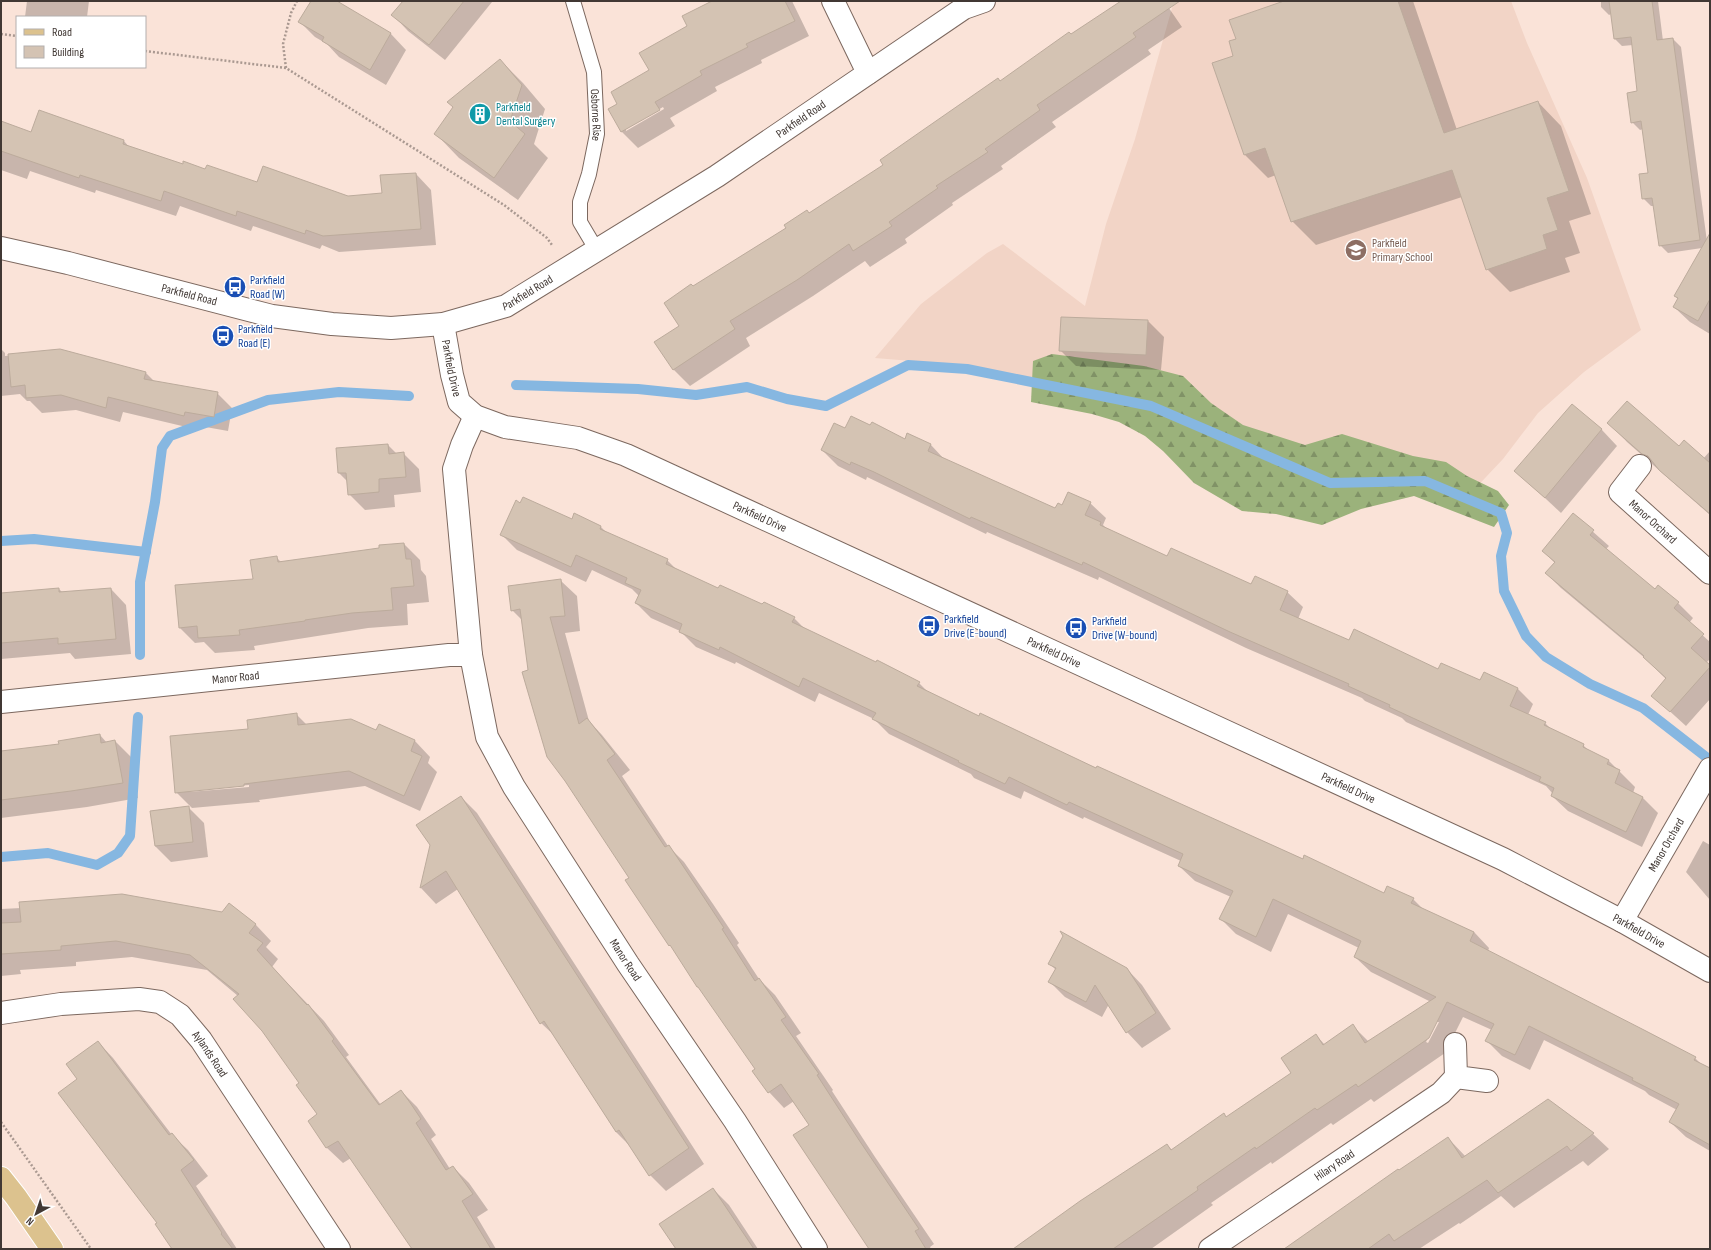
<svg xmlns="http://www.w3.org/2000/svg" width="1711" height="1250" viewBox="0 0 1711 1250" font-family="'Sofia Sans Condensed',sans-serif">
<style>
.built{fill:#f2d4c6}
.forest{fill:url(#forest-firs)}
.shadow{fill:#0003;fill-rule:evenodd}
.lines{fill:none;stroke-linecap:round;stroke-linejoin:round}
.stream{stroke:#86b7e1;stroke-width:10}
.building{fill:#d4c3b3;stroke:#bcab9c}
.lane-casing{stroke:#7c685f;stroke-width:16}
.street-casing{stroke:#7c685f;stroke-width:24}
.primary-casing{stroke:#fff;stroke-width:24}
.path{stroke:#aa9991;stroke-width:2.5;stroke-dasharray:2 2;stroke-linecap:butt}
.lane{stroke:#fff;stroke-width:14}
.street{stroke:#fff;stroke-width:22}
.primary{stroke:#dcc28e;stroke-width:22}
.labels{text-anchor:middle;stroke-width:3;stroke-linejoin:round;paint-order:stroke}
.culture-label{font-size:12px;fill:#0d838f;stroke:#fff;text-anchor:start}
.street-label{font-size:12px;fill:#413834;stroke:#fff}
.education-label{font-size:12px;fill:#785e54;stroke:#fff;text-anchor:start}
.transit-label{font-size:12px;fill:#164399;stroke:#fff;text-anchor:start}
</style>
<defs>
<pattern id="forest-firs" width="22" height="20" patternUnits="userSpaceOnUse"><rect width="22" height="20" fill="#9bb27b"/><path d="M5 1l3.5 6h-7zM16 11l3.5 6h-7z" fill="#809266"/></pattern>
</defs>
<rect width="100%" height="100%" fill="#fae3d8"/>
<path class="built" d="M1174,1H1511L1527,43L1587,178L1641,330L1584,372L1538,413L1503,459L1469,495L1041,380L960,365L875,358L921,304L987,253L1003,244L1085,306L1106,224L1135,139Z"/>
<path class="forest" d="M1052,354L1144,366L1183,376L1211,403L1243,425L1305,445L1342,434L1413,456L1446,462L1467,476L1498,491L1509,505L1494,527L1414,496L1361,509L1322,525L1276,514L1242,511L1194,483L1163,451L1145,436L1119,422L1092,414L1031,402L1033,361Z"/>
<g class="shadow">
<path d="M27,1H89L87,17H25Z"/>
<path d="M312,1H335L391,34L406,50L386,85L339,57L327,44L315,37L300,22Z"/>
<path d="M404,1H491L492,2L445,60L408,31L393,15Z"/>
<path d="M714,1H792L809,36L761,60L762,63L715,87L717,91L670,118L675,126L638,148L622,132L609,110L619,104ZM663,107L664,109L626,131V129Z"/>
<path d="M1123,1H1164L1182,27L1148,50L1151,54L1052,122L1056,127L1001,166L1003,169L952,203L953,205L905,239L907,243L870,267L865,261L813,296L746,338L750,346L690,386L674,370L656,343L680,326L693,287L885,165L1000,82Z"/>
<path d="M1287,1H1413L1457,130L1538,102L1561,126L1591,214L1569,221L1580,253L1565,258L1570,272L1510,292L1487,269L1462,197L1316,245L1292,221L1276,175L1268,178L1245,155L1234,56L1237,40Z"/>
<path d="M1601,1H1658L1663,41L1673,39L1681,47L1708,249L1710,250V334L1690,322L1674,307L1678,299L1675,296L1702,248L1668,253L1660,245L1654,206H1651L1643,198L1649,174L1643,129L1640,130L1632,122L1638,92L1633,45L1622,46L1615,39L1611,14L1609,15L1601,7Z"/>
<path d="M500,60L523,83L545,109L534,144L548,158L518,200L459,158L436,134Z"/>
<path d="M1,122L32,133L124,141L130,148L183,165L257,183L348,197L383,194L416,174L431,190L436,245L339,252L322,245L320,249L253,226L251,231L180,206L176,216L96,190L95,193L30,171L27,179L1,170Z"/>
<path d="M1148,321L1164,337L1161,370L1076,366L1060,350Z"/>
<path d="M1,349L5,353V356L60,350L146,373L155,382L217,393L232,408L228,431L200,426L199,430L123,412L120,422L76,410L42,413L30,401H27L20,394L1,396Z"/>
<path d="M1572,405L1602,430L1617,446L1561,513L1516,471Z"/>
<path d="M1609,423L1680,447L1703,459L1710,451V515L1627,442Z"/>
<path d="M871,427L905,440L908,434L931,445L945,460L1056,510L1062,507L1090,503L1106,518L1103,525L1108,530L1167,558L1252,585L1287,592L1303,607L1298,619L1349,642L1439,670L1518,689L1533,704L1528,715L1545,723L1552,730L1583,745L1589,751L1608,760L1635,787L1633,793L1642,797L1658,813L1642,847L1568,811L1552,796L1553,794L1546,786L1406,722L1402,718L1365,701L1362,698L1246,648L1099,577L1098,580L987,532L986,534L867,477L866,480L838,466L822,450L845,429Z"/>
<path d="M388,445L397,454H404L419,469L421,492L394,495L395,507L365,510L349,494L348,482L339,473Z"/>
<path d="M521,504L572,520L601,527L607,533L667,560L678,571L719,590L794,618L805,629L919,683L930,694L980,717L1385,895L1413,899L1424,910L1474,932L1489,948L1488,951L1695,1058L1702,1065L1710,1069V1151L1686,1137L1670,1122L1677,1110L1649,1095L1645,1091L1544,1040L1530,1070L1502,1056L1487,1041L1492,1030L1463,1017L1445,1053L1374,1102L1371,1099L1333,1125L1331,1123L1272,1164L1271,1162L1211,1203L1213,1205L1151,1249H1051L1167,1145L1172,1150L1227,1118L1292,1073L1316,1035L1325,1045L1353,1026L1369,1042L1431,1002L1371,972L1355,957L1359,948L1288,914L1271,952L1236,934L1221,919L1231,897L1195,881L1179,866L1181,861L1084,817L1083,819L1024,791L1021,799L974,778L971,774L889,734L874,719L819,693L815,702L736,662L735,664L696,647L680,631L651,618L636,603L639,596L632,589L592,570L586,582L517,550L501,534ZM1436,1022H1439L1428,1043L1426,1042Z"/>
<path d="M1574,515L1609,546L1606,549L1655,590L1678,603L1693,618L1689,623L1710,642V659L1706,663L1710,666V699L1686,726L1653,696L1666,679L1646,659L1561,588L1546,573L1555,563L1543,551Z"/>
<path d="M404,544L420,560L421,570L426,576L429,602L407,604L408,625L368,628L254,646L255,650L215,653L204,642L195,643L180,628L254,580L276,557L281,562L380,549Z"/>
<path d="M561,581L577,596L580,631L565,633L589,721L602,735L630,770L622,776L668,846L684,862L713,904L739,943L737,945L759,979L775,995L801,1033L796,1036L833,1090L832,1091L875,1157L934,1244L930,1247L931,1249H870L810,1125L794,1101L784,1108L769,1092L756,1069L630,878L529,671L523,621L512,610Z"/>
<path d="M59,589L63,593L111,589L126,605L131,654L75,659L70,653L1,659V594Z"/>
<path d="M296,714L307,725L377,732L380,725L415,741L430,757L428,763L437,772L420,811L365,786L259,800L260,802L192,808L176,792L249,730ZM249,785V787L189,792V790Z"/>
<path d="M100,735L107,743L115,741L131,757L138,798L87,807L1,818V752L60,745Z"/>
<path d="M461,797L477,813L704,1164L666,1191L650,1175L630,1146L616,1132L557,1038L541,1023L458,889L436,904L421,888L431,845Z"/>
<path d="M188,807L204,823L208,857L171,862L155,846L152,811Z"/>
<path d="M1703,841L1710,845V900L1686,872Z"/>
<path d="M230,904L256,925L271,941L266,947L278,959L272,967L324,1021L349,1055L346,1057L381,1105L401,1091L417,1107L436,1135L431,1139L450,1169L453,1167L469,1183L488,1210L477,1217L496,1249H417L351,1158L343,1163L327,1148L309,1121L318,1115L300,1083L238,996L207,970L132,957L76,962V966L20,970L21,974L1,976V909L21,908L223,913Z"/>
<path d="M1049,963L1126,968L1142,985L1171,1029L1142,1048L1127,1032L1109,1004L1102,1017L1065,997L1050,982L1056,970Z"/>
<path d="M98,1042L113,1058L172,1135L188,1150L208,1176L196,1186L237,1249H174L78,1080Z"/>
<path d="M1548,1100L1593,1134L1609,1149L1588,1166L1583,1161L1514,1208L1501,1196L1460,1224L1459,1223L1419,1249H1285L1324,1221L1448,1138L1466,1157Z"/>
<path d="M713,1189L729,1205L758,1249H676Z"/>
</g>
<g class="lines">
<g class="stream">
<path d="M516,385L638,389L696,395L747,387L787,399L826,406L908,365L967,369L1151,406L1330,483L1425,481L1501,513L1507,533L1501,556L1504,591L1526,636L1546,657L1590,684L1643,708L1710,760"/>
<path d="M1,541L34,539L146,552"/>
<path d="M140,655V582L155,502L162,448L170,436L268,400L339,392L409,396"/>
<path d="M1,857L48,853L97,865L118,853L130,836L138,717"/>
</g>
</g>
<g class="building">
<path d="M311,1H337L391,33L370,70L322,41L324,37L298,22Z"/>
<path d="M403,1H464L429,45L391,15Z"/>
<path d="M712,1H785L795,21L746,44L748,47L700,71L702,75L655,102L660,110L621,132L608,109L617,104L611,92L649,70L639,53L687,26L682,16Z"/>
<path d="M1121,1H1180L1133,33L1136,37L1037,105L1040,110L985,149L988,152L936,186L938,188L889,222L892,226L853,251L849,244L797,280L730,321L735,329L673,370L654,342L679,326L664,303L691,284L693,286L786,228L784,225L807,210L809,213L883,165L880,160L923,130L998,78L1000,81L1069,32L1071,34Z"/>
<path d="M1284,1H1398L1444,133L1538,101L1569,191L1547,198L1558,230L1543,235L1547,249L1486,270L1452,170L1291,222L1265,148L1244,155L1212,63L1233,56L1229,41L1236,39L1229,20Z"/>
<path d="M1609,1H1652L1657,40L1673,38L1700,240L1659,246L1652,198L1642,199L1639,174L1648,173L1641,121L1631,123L1627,93L1637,91L1631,37L1614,39Z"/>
<path d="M500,59L522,85L510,121L525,134L494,178L434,134L453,107L447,102Z"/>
<path d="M39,110L124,140L123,144L183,164V161L205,169L207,165L257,182L263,166L348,196L382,193L380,175L416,173L421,229L323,236L306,230L305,234L237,211L236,216L164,191L161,201L80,175L79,178L1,151V121L31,132Z"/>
<path d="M1710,233V299L1698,321L1673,307L1678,298L1674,296Z"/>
<path d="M1061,317L1148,320L1146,355L1059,351Z"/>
<path d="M60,349L146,372L144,379L218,392L214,417L185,412L184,416L108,397L106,408L61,395L26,398L25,385L11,387L8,354Z"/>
<path d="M1627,401L1679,446L1684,440L1710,463V514L1659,470L1648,456L1642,454L1607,423Z"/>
<path d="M1572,404L1602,429L1545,498L1514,471Z"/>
<path d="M851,416L870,425L872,422L905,439L907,433L931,444L928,451L1055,508L1058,503L1062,505L1068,492L1091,502L1085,515L1101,522L1100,525L1167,556L1171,548L1251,584L1255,576L1288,591L1280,610L1349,640L1354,629L1438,669L1441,663L1480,680L1484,672L1518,688L1510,706L1546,722L1544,725L1584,744L1583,747L1609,760L1607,764L1620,770L1615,783L1643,797L1626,832L1551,796L1554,788L1539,781L1541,777L1389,707L1390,705L1348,686L1349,684L1230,632L1083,562L1082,565L971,517L970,519L874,472L851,462L850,465L821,450L834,423L845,428Z"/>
<path d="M388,444L389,454L404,452L406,477L379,479V492L348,495L346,473H338L336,448Z"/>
<path d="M523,497L572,519L574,513L601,526L600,529L668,559L666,564L718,588L720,585L762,604L764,602L795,617L792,622L876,662L877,660L920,682L917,686L979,716L980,713L1096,768L1097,766L1303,859L1304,855L1384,893L1387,886L1414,898L1411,903L1474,932L1470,941L1644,1030L1696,1057L1694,1060L1710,1068V1145L1669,1122L1679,1104L1632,1080L1633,1078L1529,1026L1515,1055L1485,1041L1494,1024L1447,1002L1429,1038L1358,1087L1356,1084L1317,1110L1315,1108L1256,1149L1255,1147L1197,1187L1198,1190L1113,1249H1013L1080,1201L1167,1144L1171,1150L1224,1113L1226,1117L1291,1073L1281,1058L1316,1034L1323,1045L1353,1024L1365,1043L1436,997L1354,957L1361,941L1273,899L1256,937L1219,919L1233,891L1178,866L1183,854L1069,802L1067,805L1009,777L1005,784L958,762L959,761L872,719L876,713L803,678L799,687L720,647L719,650L679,632L682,624L635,603L641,590L625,583L627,578L576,555L571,567L500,535L516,500L520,503Z"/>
<path d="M1573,513L1594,530L1590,535L1655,589L1658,585L1679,602L1674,608L1704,634L1691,648L1710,665V667L1670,712L1651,696L1666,678L1643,657L1644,656L1545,573L1555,562L1542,551Z"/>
<path d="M404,543L406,559H411L414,586L391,588L393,610L352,613L305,620V621L239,630L240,635L198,638L197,626L179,628L175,585L253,579L250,560L277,556L278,562L379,548V545Z"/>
<path d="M561,579L565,616L550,617L579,724L587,718L615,754L607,760L665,847L669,845L697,887L724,928L722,929L755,981L759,978L786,1017L781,1020L819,1074L817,1075L859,1140L919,1229L915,1231L926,1249H869L793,1135L809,1125L781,1084L768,1093L752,1071L755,1069L698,987H697L670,945L669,946L625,880L629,878L565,781L547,757L522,672L528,670L520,609L511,611L508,586Z"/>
<path d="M59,588V592L111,588L116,639L58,644V638L1,643V593Z"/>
<path d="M297,713L298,725L351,719L376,730L379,724L415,740L411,751L422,756L404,796L349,771L244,784V786L175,793L170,736L248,729L247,720Z"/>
<path d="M100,734L101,743L115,740L123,783L71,791L1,800V751L59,744L58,741Z"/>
<path d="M461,796L689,1148L649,1176L619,1130L616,1132L544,1021L540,1024L446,871L420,888L430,845L416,825Z"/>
<path d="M189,806L193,842L155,846L150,811Z"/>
<path d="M122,894L222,912L229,903L256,924L249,933L263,943L257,950L307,1005L308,1004L334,1039L332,1041L379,1105L401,1090L411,1104L421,1119L416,1123L446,1170L453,1166L473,1194L462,1201L491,1249H412L338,1141L326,1148L308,1121L317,1114L296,1085L299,1083L262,1031L233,999L239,994L190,955L116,941L61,946V950L1,954V923L21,922L19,902Z"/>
<path d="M1060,931L1127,968L1156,1013L1126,1033L1095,985L1086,1002L1048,982L1056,968L1048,964L1063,936Z"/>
<path d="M98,1041L169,1135L172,1133L194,1160L181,1170L222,1233L221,1234L233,1249H172L155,1224L157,1223L58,1093L77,1079L66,1064Z"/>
<path d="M1548,1099L1594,1133L1571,1151L1567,1146L1498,1193L1487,1180L1394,1241L1389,1234L1368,1249H1284L1398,1169L1399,1170L1448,1137L1462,1158Z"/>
<path d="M713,1188L754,1249H676L659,1224Z"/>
</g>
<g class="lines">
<g class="lane-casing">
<g id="lane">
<path id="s1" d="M573,1L594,72L597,134L589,174L580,202V222L596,249"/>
</g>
</g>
<g class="street-casing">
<g id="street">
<path d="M833,1L868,73"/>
<path id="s2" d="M1,248L68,263L272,316L332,324L391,328L443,324L506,306L717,176L964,8L984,1"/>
<path id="s3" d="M443,324L452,375L459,402L475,416L505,427L578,438L626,455L1503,859L1622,921L1710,971"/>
<path id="s4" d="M475,416L462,445L454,469L471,655L487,737L514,787L628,964L735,1121L816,1249"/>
<path id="s5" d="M1640,466L1620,492L1710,573"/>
<path id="s6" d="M1,702L449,655H471"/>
<path id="s7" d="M1622,921L1710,769"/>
<path id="s8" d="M1,1013L61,1004L139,999L160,1002L180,1015L201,1040L339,1249"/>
<path d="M1455,1044L1456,1077L1487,1081"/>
<path id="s9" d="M1210,1249L1441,1093L1456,1077"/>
</g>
</g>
<g class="primary-casing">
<path id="primary" d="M1,1178L16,1197L52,1249"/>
</g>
<g class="path">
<path d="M1,34L17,36"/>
<path d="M145,51L286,68L504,205L547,238L552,245"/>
<path d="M286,68L283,44L291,13L297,1"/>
<path d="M1,1122L91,1249"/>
</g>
<use href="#lane" class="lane"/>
<use href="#street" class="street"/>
<use href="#primary" class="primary"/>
</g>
<defs>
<g id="building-disc" transform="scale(1.15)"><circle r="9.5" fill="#0f9aa8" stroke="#fff"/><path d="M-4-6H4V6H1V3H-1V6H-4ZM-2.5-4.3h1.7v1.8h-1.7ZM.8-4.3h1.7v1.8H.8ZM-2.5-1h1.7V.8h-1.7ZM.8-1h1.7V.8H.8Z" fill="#fff"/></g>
<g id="school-disc" transform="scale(1.15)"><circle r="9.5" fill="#8d6e63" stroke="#fff"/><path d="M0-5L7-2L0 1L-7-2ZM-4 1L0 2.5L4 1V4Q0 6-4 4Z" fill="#fff"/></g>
<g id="bus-disc" transform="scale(1.15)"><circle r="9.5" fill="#1a4fb4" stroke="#fff"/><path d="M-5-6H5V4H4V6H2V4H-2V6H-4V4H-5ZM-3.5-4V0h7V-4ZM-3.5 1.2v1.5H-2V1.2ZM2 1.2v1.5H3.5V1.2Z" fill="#fff"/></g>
</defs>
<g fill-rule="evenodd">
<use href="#building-disc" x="480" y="114"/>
<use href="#school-disc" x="1356" y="250"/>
<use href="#bus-disc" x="235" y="287"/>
<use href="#bus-disc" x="223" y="336"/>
<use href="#bus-disc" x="929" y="626"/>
<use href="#bus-disc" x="1076" y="628"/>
</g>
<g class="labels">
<g class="culture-label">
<text x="496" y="111">Parkfield<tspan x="496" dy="14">Dental Surgery</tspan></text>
</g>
<g class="street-label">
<text dy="4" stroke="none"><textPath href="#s1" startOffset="117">Osborne Rise</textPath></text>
<text dy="4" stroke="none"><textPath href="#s2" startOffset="866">Parkfield Road</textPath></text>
<text dy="4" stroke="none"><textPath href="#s2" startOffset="542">Parkfield Road</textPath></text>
<text dy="4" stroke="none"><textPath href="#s2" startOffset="194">Parkfield Road</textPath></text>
<text dy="4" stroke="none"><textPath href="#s3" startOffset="45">Parkfield Drive</textPath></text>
<text dy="4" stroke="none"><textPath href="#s3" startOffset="405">Parkfield Drive</textPath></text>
<text dy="4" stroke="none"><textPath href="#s5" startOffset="77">Manor Orchard</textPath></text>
<text dy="4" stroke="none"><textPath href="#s3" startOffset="729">Parkfield Drive</textPath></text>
<text dy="4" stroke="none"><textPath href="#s6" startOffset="236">Manor Road</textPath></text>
<text dy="4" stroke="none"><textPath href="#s3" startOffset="1053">Parkfield Drive</textPath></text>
<text dy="4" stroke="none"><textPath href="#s7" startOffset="88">Manor Orchard</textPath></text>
<text dy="4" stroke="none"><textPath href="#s3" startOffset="1377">Parkfield Drive</textPath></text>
<text dy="4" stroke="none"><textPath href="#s4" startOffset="590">Manor Road</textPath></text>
<text dy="4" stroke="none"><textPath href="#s8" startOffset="233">Aylands Road</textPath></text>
<text dy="4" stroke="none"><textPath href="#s9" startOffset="150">Hilary Road</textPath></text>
</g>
<g class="education-label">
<text x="1372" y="247">Parkfield<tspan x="1372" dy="14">Primary School</tspan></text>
</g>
<g class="transit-label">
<text x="250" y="284">Parkfield<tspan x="250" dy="14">Road (W)</tspan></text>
<text x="238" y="333">Parkfield<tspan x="238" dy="14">Road (E)</tspan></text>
<text x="944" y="623">Parkfield<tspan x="944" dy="14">Drive (E-bound)</tspan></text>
<text x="1092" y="625">Parkfield<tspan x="1092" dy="14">Drive (W-bound)</tspan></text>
</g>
</g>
<rect width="1711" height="1250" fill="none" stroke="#413834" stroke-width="4"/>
<rect x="16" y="16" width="130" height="52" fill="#ffffff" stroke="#b3afae"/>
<rect x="24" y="29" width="20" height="6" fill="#dcc28e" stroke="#b3afae"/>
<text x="52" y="36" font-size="12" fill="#413834">Road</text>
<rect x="24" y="46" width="20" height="12" fill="#d4c3b3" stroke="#b3afae"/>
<text x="52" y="56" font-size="12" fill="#413834">Building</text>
<g transform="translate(36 1214) rotate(220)" stroke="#ffffff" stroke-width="3" paint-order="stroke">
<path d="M0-3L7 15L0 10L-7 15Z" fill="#413834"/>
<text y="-6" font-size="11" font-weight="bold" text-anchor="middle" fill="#413834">N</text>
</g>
</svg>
